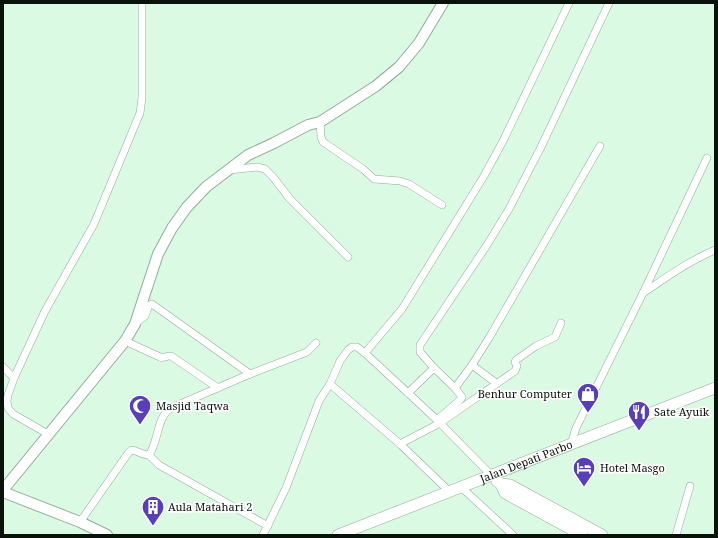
<svg xmlns="http://www.w3.org/2000/svg" width="718" height="538" viewBox="0 0 718 538" font-family="'Noto Serif',serif">
<style>
.lines{fill:none;stroke-linecap:round;stroke-linejoin:round}
.street-casing{stroke:#90ad98;stroke-width:8}
.secondary-casing{stroke:#90ad98;stroke-width:12}
.primary-casing{stroke:#90ad98;stroke-width:12}
.street{stroke:#fff;stroke-width:7}
.secondary{stroke:#fff;stroke-width:10}
.primary{stroke:#fff;stroke-width:11}
.labels{text-anchor:middle;stroke-width:3.5;stroke-linejoin:round;paint-order:stroke}
.poi-label{font-size:11px;fill:#08120b;stroke:#fefefe;text-anchor:start}
.street-label{font-size:11px;fill:#08120b;stroke:#fefefe}
</style>
<rect width="100%" height="100%" fill="#dbfae4"/>
<g class="lines">
<g class="street-casing">
<g id="street">
<path d="M320,122L321,137L323,142L363,169L374,179L400,181L409,184L442,205"/>
<path d="M229,170L257,167L265,169L273,177L290,199L348,257"/>
<path d="M643,293C667,277 689,261 715,250"/>
<path d="M135,324L145,316L149,305L152,304L250,374"/>
<path d="M125,341L160,357C164,359 167,355 171,356L218,388"/>
<path d="M365,353L402,309L484,176L503,141L569,3"/>
<path d="M472,365L496,383"/>
<path d="M3,367L14,378"/>
<path d="M330,384L400,444L450,492"/>
<path d="M455,388L472,365L489,338L600,146"/>
<path d="M408,393L434,368"/>
<path d="M437,420L460,400L462,397L455,388L434,368L420,352V345L487,245L509,209L541,147L609,3"/>
<path d="M48,434L13,414L8,408L7,401L8,395L14,378L45,311L94,224L140,113L142,97V3"/>
<path d="M400,444L440,423L515,371L517,366L515,362L516,360L536,346L555,337L561,323"/>
<path d="M571,444L576,428L643,293L707,158"/>
<path d="M149,455L159,465L268,526"/>
<path d="M461,487L513,535"/>
<path d="M80,522L129,452L132,450C138,451 143,455 149,455C159,441 156,418 171,408L250,374L307,352L316,343"/>
<path d="M263,535L286,488L319,401L330,384L340,361L348,350L352,347H357L365,353L437,420L491,475"/>
<path d="M676,535L690,486"/>
</g>
</g>
<g class="secondary-casing">
<g id="secondary">
<path d="M3,490L125,341L135,324L158,254L172,228L187,207L206,187L248,155L274,143L308,125L320,122L376,86L399,67L419,43L443,3"/>
<path d="M3,492L80,522L107,535"/>
</g>
</g>
<g class="primary-casing">
<g id="primary">
<path d="M497,481L501,484L505,493L582,535"/>
<path d="M501,484L510,485L602,535"/>
<path id="s1" d="M338,535L715,388"/>
</g>
</g>
<use href="#street" class="street"/>
<use href="#secondary" class="secondary"/>
<use href="#primary" class="primary"/>
</g>
<defs>
<g id="shop-pin" transform="scale(1.15)"><path d="M0 17L-7.5 6A9.5 9.5 0 1 1 7.5 6Z" fill="#583fb7" stroke="#fefefe"/><path d="M-5-2.5h2.3a2.7 3.5 0 0 1 5.4 0H5L5.5 6h-11ZM-1.5-2.5h3a1.5 2.3 0 0 0-3 0Z" fill="#fff"/></g>
<g id="mosque-pin" transform="scale(1.15)"><path d="M0 17L-7.5 6A9.5 9.5 0 1 1 7.5 6Z" fill="#583fb7" stroke="#fefefe"/><path d="M3.5-4.9A6 6 0 1 0 3.5 4.9A5 5 0 1 1 3.5-4.9Z" fill="#fff"/></g>
<g id="restaurant-pin" transform="scale(1.15)"><path d="M0 17L-7.5 6A9.5 9.5 0 1 1 7.5 6Z" fill="#583fb7" stroke="#fefefe"/><path d="M-5-6h1v4h1v-4h1v4h1v-4h1v5L-1.5 .5V6h-2V.5L-5-1ZM5-6V6H3V1.5H1.5Q1.5-4 5-6Z" fill="#fff"/></g>
<g id="hotel-pin" transform="scale(1.15)"><path d="M0 17L-7.5 6A9.5 9.5 0 1 1 7.5 6Z" fill="#583fb7" stroke="#fefefe"/><path d="M-6-4.5h1.5V1H6V5H4.5V3h-9V5H-6ZM-4 0a1.8 1.8 0 1 1 3.6 0ZM.5 0V-2.5h3Q6-2.5 6 0Z" fill="#fff"/></g>
<g id="building-pin" transform="scale(1.15)"><path d="M0 17L-7.5 6A9.5 9.5 0 1 1 7.5 6Z" fill="#583fb7" stroke="#fefefe"/><path d="M-4-6H4V6H1V3H-1V6H-4ZM-2.5-4.3h1.7v1.8h-1.7ZM.8-4.3h1.7v1.8H.8ZM-2.5-1h1.7V.8h-1.7ZM.8-1h1.7V.8H.8Z" fill="#fff"/></g>
</defs>
<g fill-rule="evenodd">
<use href="#shop-pin" x="588" y="394"/>
<use href="#mosque-pin" x="140" y="406"/>
<use href="#restaurant-pin" x="639" y="412"/>
<use href="#hotel-pin" x="584" y="468"/>
<use href="#building-pin" x="153" y="507"/>
</g>
<g class="labels">
<g class="poi-label">
<text x="572" y="398" text-anchor="end">Benhur Computer</text>
<text x="156" y="410">Masjid Taqwa</text>
<text x="654" y="416">Sate Ayuik</text>
<text x="600" y="472">Hotel Masgo</text>
<text x="168" y="511">Aula Matahari 2</text>
</g>
<g class="street-label">
<text dy="4" stroke="none"><textPath href="#s1" startOffset="202">Jalan Depati Parbo</textPath></text>
</g>
</g>
<rect width="718" height="538" fill="none" stroke="#08120b" stroke-width="8"/>
</svg>
